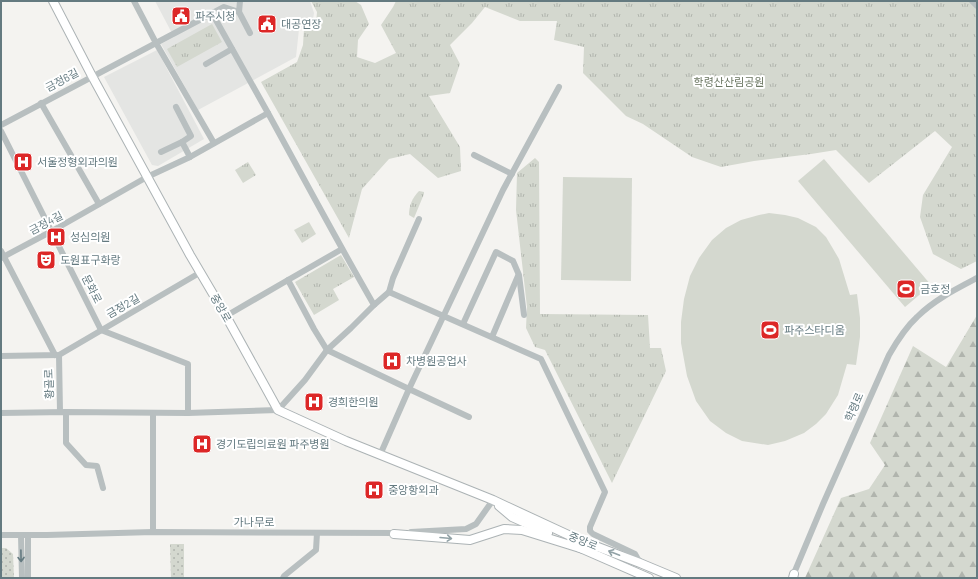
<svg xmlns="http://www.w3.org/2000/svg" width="978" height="579" viewBox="0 0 978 579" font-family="Barlow,'Noto Sans KR',sans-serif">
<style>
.built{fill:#e4e5e3}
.grass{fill:url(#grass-dots)}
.forest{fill:url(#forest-firs)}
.park{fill:url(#park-tufts)}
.pitch{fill:#d4d8cf}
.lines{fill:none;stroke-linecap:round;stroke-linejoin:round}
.major-casing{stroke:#acb3b5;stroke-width:10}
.minor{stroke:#b8bfc0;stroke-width:6}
.major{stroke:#fff;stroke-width:8}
.oneway{stroke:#92a2a6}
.oneway2{stroke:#647a80}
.labels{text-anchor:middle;stroke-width:4;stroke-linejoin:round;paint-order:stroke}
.poi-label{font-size:11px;fill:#647a80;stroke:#fff;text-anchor:start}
.street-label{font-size:11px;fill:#647a80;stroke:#fff}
.park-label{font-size:11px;fill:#6b7762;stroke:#fff}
</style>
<defs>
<pattern id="grass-dots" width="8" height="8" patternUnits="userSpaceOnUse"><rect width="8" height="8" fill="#d4d8cf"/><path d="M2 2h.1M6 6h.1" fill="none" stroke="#b0b4ad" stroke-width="1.8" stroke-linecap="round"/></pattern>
<pattern id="forest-firs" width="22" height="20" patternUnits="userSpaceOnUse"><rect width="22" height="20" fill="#d4d8cf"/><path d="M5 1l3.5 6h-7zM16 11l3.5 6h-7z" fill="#b0b4ad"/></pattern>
<pattern id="park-tufts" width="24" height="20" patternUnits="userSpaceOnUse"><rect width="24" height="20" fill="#d4d8cf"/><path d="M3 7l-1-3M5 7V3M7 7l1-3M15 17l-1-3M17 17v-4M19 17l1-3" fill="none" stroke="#b0b4ad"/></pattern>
</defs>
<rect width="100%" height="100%" fill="#f4f3f0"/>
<g class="built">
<path d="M155,1H310L314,13L313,19L299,29L296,57L198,110L161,44L174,37Z"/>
<path d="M157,50L204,139L158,166L152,165L104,77Z"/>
</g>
<g class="grass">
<path d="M170,544H184V578H171Z"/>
<path d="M1,548H6L13,554L14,578H2L1,568Z"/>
</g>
<path class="forest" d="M977,315V578H805L841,498L869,489L885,465L870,443L913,346L946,367Z"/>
<g class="park">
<path d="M311,1H355L361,5L369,24L358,40L357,57L375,63L396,53L381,25L393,7L396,1H974L977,5V261L961,269L933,254L920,217L923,195L952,147L935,131L869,183L836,150L811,154L754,161L721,167L692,157L643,124L626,116L583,73L584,47L554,40L557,21H520L485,7L472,23L450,45L460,64L450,93L429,96L460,147L461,171L438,178L410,154L389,159L362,189L349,238L261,82L297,62L303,45L304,29L316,24L317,12Z"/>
<path d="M212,24L222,42L177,67L167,49Z"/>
<path d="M535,158L539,162L540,314L648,315L650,348H661L666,371L612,483L545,350L535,347L526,328L527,307L516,210L517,173Z"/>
<path d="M248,162L256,175L243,183L235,170Z"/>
<path d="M419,191L424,192V194L414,218L409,215C409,206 412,198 419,191Z"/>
<path d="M309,222L316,234L302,243L294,230Z"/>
<path d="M341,255L354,277L333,289L339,300L314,315L295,282Z"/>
</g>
<g class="pitch">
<path d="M824,159L931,285L905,307L798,181Z"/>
<path d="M563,177L632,178L631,281L561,280Z"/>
<path d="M769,213L785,215L798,218L816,227L826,237L832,247L839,259L850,295L857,294L860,318V337L856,365L847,364L838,395L826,414L816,424L804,433L785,441L768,445L742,441L726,433L710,421L696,401L687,376L681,343V322L684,299L690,276L699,258L712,240L726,228L741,220L759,215Z"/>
</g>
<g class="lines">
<g class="major-casing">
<g id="major">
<path d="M53,1L92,76L190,255L226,316L267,390L278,410L346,441L493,500L577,539L640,563L676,578"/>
<path d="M499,506L512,517L548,533"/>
<path d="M394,534L470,540L504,529L522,530L583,549"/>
<path d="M578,547L649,578"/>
<path d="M793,578L794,574"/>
</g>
</g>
<g class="minor">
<path d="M134,1L156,43L214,143"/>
<path d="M972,1L977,6"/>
<path d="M239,12L240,1"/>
<path d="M212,13L268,113"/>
<path d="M206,64L232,49"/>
<path d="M41,103L99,204"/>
<path d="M176,107L191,136L182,142"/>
<path d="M1,125L224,7L239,12L250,33"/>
<path d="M1,131L101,330L188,364V413"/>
<path d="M161,152L182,142L190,157"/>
<path d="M474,155L512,174"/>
<path d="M1,251L55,355"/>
<path d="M1,258L52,231L147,177L190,157L268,113C303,177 337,241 374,305"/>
<path d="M288,280L342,249"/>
<path d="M389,292L541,359L605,492L590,527V531L593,534L635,554L640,563"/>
<path d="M226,316L288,280L314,329L327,350L409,389L503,190L559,87"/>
<path d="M463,324L496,252L513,261L519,275L524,315"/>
<path d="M492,337L518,276"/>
<path d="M59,355L60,412"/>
<path d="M1,356L59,355L201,272"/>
<path d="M66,412V443L86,465L97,466L103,488"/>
<path d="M1,413L66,412L188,413L278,410L305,380L327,350L351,328L374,305L389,292L393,278L419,219"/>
<path d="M380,455L409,389L469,417"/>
<path d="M153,532V413"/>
<path d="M411,532L466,529L476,524L493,500"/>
<path d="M1,535H47L153,532L397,533"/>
<path d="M21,535L22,578"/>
<path d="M28,535V578"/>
<path d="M283,578L284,576L316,550L317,533"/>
<path d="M792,578L823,504L889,355C897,341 905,328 917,317C934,300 956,289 977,278"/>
</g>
<use href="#major" class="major"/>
</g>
<defs><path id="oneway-shaft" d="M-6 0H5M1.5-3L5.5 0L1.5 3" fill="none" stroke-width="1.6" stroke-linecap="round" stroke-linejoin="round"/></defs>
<g class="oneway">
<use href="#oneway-shaft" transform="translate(446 538) rotate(5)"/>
<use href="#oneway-shaft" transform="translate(614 553) rotate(-159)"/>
</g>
<use class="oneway2" href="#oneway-shaft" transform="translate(21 556) rotate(89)"/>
<defs>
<g id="civic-square" transform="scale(1)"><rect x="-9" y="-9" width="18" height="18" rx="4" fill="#dc2727" stroke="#fff"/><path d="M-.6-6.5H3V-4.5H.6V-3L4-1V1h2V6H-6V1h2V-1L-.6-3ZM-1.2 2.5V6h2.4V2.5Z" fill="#fff"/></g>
<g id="hospital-square" transform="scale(1)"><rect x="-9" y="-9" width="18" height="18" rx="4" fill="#dc2727" stroke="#fff"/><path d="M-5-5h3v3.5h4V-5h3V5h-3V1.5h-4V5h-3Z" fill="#fff"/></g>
<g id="theatre-square" transform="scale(1)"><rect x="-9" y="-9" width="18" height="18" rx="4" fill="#dc2727" stroke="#fff"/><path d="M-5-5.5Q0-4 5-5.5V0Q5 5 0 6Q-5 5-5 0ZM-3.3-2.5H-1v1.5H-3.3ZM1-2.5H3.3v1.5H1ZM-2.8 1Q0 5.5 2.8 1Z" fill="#fff"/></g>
<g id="stadium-square" transform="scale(1)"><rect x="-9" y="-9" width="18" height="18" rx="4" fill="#dc2727" stroke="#fff"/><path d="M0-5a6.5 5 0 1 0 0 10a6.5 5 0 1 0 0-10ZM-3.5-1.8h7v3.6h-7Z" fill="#fff"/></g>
</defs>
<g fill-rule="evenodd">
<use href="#civic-square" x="181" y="16"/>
<use href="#civic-square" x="267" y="24"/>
<use href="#hospital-square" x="23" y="162"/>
<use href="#hospital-square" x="56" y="237"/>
<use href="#theatre-square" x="46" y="260"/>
<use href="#stadium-square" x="906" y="289"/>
<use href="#stadium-square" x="770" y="330"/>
<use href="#hospital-square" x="392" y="361"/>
<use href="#hospital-square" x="314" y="402"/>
<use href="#hospital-square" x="202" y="444"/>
<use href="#hospital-square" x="374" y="490"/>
</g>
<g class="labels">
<g class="poi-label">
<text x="195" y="20">파주시청</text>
<text x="281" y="28">대공연장</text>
<text x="37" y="166">서울정형외과의원</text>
<text x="70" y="241">성심의원</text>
<text x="60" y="264">도원표구화랑</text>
<text x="920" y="293">금호정</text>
<text x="784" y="334">파주스타디움</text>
<text x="406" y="365">차병원공업사</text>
<text x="328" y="406">경희한의원</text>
<text x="216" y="448">경기도립의료원 파주병원</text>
<text x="388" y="494">중앙항외과</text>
</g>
<g class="street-label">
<text transform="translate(62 80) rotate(-28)" y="4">금정6길</text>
<text transform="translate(46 223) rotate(-28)" y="4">금정4길</text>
<text transform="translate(92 289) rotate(63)" y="4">문화로</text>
<text transform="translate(123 306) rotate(-30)" y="4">금정2길</text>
<text transform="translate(221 308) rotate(60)" y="4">중앙로</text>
<text transform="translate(49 384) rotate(-92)" y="4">황골로</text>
<text transform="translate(854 407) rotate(-67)" y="4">학령로</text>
<text x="254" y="526">가나무로</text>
<text transform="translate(583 541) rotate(22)" y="4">중앙로</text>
</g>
<g class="park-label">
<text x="729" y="86">학령산산림공원</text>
</g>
</g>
<rect width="978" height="579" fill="none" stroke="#647a80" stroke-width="4"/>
</svg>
